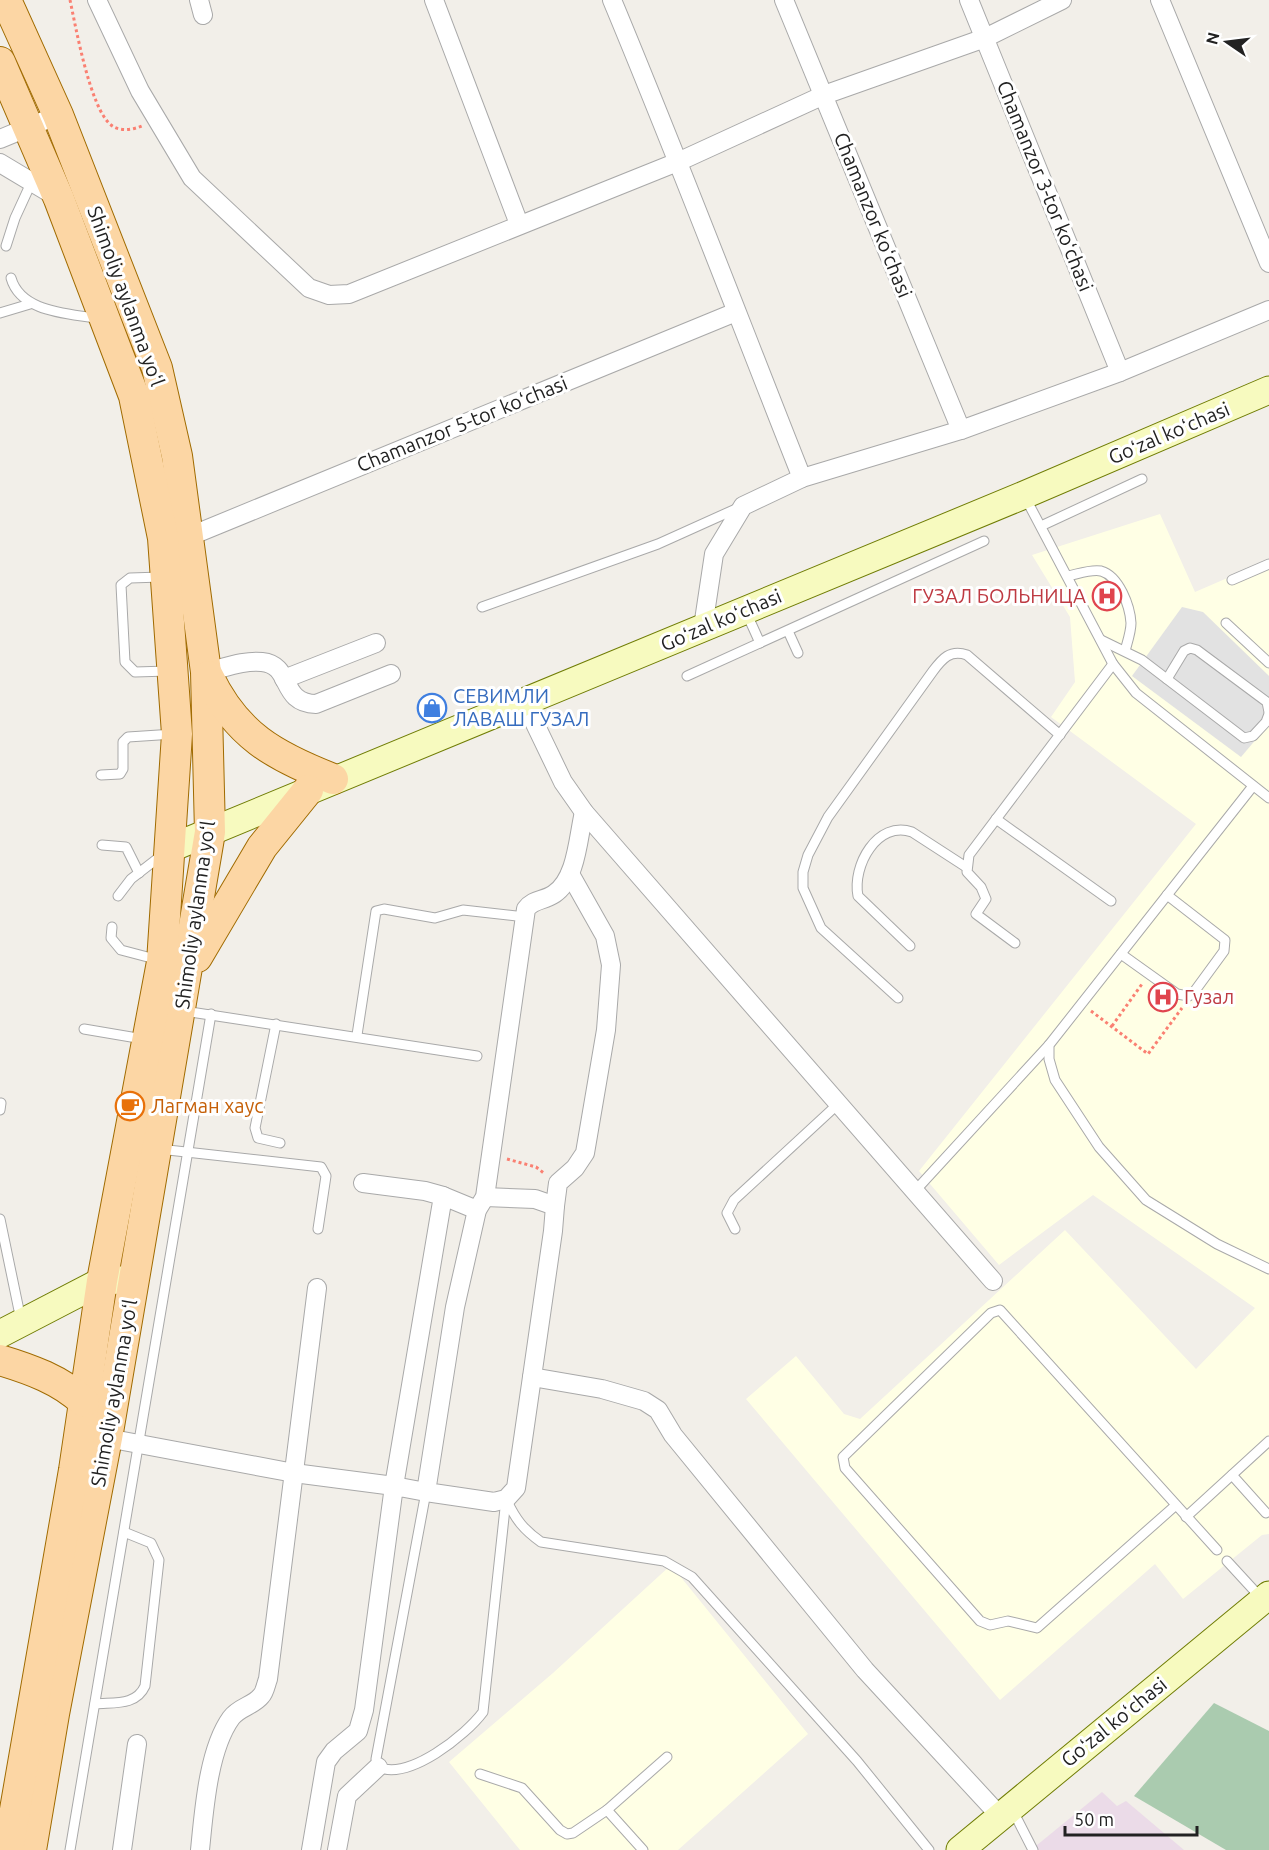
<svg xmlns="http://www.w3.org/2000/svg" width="1269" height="1850" viewBox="0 0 1269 1850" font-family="Ubuntu,sans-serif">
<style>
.industrial{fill:#ebdbe8}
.education{fill:#ffffe5}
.cemetery{fill:#aacbaf}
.parking{fill:#e2e2e2}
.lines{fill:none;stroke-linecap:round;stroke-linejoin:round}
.lane-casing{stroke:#a9a9a9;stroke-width:11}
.street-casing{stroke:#a9a9a9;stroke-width:20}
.secondary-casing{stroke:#707d05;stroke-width:29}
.primary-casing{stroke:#a06b00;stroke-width:32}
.path{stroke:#fa8072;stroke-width:3;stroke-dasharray:3 3;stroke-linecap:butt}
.lane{stroke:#fff;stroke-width:9}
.street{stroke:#fff;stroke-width:18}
.secondary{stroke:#f7fabf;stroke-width:27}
.primary{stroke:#fcd6a4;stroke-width:30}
.labels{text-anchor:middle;stroke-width:6;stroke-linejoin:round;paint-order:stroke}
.street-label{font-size:20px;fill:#222;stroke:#fff}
.health-label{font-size:20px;fill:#be3a42;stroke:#fff;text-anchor:end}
.shop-label{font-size:20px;fill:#366cbe;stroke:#fff;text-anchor:start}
.food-label{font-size:20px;fill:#c56008;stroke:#fff;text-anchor:start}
</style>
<rect width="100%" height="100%" fill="#f2efe9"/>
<path class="industrial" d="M1102,1792L1117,1806L1126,1801L1184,1850H1031Z"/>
<g class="education">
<path d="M1160,514L1195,592L1269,560V1534L1262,1535L1183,1599L1155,1564L1000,1700L746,1399L796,1356L844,1414L860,1419L1065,1230L1196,1369L1255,1308L1093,1195L999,1265L919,1171L1196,824L1051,717L1075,682L1070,617L1032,555Z"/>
<path d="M671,1565L808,1734L678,1850H520L449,1762L553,1673Z"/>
</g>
<path class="cemetery" d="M1214,1703L1269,1731V1850H1226L1134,1796Z"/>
<path class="parking" d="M1182,607L1203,612L1269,676V724L1241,757L1132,676Z"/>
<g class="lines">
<g class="lane-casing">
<g id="lane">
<path d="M6,246L15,218L32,181"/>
<path d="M11,278C21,313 69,313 99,319"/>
<path d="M0,313L30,304"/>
<path d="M1025,497L1113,664L1136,693L1269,798"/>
<path d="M1041,526L1142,479"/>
<path d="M1068,576C1078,574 1091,569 1101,571C1119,576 1130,606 1131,623C1131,632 1127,643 1125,651"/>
<path d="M161,577L130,578L121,585L125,662L135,672L168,671"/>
<path d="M1232,580L1269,564"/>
<path d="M482,607L658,544L738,508"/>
<path d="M746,612L760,643"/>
<path d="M1226,623L1269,663"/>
<path d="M788,631L798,653"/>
<path d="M1101,640L1142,660L1244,738L1253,736L1266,722L1269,714"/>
<path d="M687,676L984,541"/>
<path d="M1167,679L1184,651L1190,648L1197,650L1267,702L1269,712"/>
<path d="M101,775L120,774L123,769V742L128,737L174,734"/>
<path d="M1253,786L1049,1045V1059L1055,1080L1099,1147L1146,1200L1217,1244L1269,1269"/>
<path d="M996,819L1111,901"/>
<path d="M102,845L126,847L139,873"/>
<path d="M118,896L131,879L162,855"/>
<path d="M112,927L111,938L121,950L159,960"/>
<path d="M1015,943L976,914L986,899L981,887L967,872L969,855L1113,664"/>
<path d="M910,946L858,896C852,866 877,820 912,832L966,867"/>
<path d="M1121,954L1177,994L1189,996L1194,992L1224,951L1225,940L1167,895"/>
<path d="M898,998L821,928L803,888V872L808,855L828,817L933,671C942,659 950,649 967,655L1060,735"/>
<path d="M184,1011L477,1056"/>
<path d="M276,1024L255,1128L258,1138L280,1143"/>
<path d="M84,1029L143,1039"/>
<path d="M357,1035L376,911L384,909L435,918L463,910L525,917"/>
<path d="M0,1110L1,1103"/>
<path d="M159,1149L321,1167L326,1176L318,1229"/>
<path d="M915,1191L1049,1045"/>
<path d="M0,1219L21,1320"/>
<path d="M735,1229L727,1213L734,1200L838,1104"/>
<path d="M1232,1475L1266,1513"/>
<path d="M426,1492L376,1759L378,1767C409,1781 466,1735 483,1712L506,1499"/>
<path d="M507,1501C516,1520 524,1530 541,1542L664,1561L692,1577L857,1761L929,1850"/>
<path d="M1176,1505L1037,1628L1008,1621L990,1625L980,1621L845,1468L843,1457L991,1313L1000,1310L1217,1550"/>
<path d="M1186,1517L1269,1441"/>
<path d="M1227,1561L1261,1598"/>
<path d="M95,1704C114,1702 136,1706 145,1686L159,1560L151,1543L124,1532"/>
<path d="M480,1774L522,1788L560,1830L567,1834L573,1833L607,1810L643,1850"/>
<path d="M1012,1809L1033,1850"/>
<path d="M607,1810L667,1757"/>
<path d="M70,1850L211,1014"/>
</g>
</g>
<g class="street-casing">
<g id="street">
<path d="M97,0L140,91L192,178L309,288L329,295L349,294L680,161L824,95L985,38L1062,0"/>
<path d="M199,0L203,15"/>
<path d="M434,0L519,224"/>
<path d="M612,0C678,158 739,319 802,478"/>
<path d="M784,0L961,430"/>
<path d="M969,0L1120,372"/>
<path d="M1160,0L1269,263"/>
<path d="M0,139L58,115"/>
<path d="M0,163L55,196"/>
<path d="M188,537L736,312"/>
<path d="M703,627L714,554L743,506L802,478L961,430L1120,372L1269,310"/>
<path d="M206,672C224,668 244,660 262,662C293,665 279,703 316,704L391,674"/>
<path d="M284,679L376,643"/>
<path d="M525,703L563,782L584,812L993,1281"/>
<path d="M443,1196L477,1210"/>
<path d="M485,1197L535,1199L555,1206L553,1231L532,1377L602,1389L644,1401L658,1410L673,1435L865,1670L1000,1816"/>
<path d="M555,1206L558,1183L575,1168L585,1153L606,1030L611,965L605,936L570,874"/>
<path d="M532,1377L516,1488L506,1499L494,1502L426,1492L455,1307L477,1210L485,1197L526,909C533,899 544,901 554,894C577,879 578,837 584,812"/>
<path d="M107,1438L294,1473L394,1486L443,1196L425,1191L363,1183"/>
<path d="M122,1850L137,1744"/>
<path d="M200,1850C204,1811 208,1750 231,1718C239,1707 253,1706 261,1696C265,1692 266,1684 268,1679L317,1288"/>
<path d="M311,1850L326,1762L334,1751L358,1731L364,1710L394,1486L426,1492"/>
<path d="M337,1850L347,1796L378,1767"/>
</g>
</g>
<g class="secondary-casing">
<g id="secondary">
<path d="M171,848L1024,495L1269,390"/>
<path d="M0,1334L102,1281L121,1280"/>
<path d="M960,1850L1269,1595"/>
</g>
</g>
<g class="primary-casing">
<g id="primary">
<path d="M6,0L58,115L157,368L177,456L206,672L210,832L107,1438L54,1714L31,1850"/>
<path d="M0,62L59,199L134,396L163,538L177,734L162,962L102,1281L74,1470L8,1850"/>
<path d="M208,676C236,735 274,756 333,779"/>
<path d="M197,957L262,847L308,790"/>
<path d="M0,1360C30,1369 61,1380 84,1402"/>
</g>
</g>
<g class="path">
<path d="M70,0C76,28 90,108 111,125C120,132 132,130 142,126"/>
<path d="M1091,1011L1148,1054L1182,1008"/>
<path d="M1112,1026L1142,984"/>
<path d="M507,1159L536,1167L545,1174"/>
</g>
<use href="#lane" class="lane"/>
<use href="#street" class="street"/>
<use href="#secondary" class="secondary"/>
<use href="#primary" class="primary"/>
</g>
<defs>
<g id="hospital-ring" transform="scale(1.5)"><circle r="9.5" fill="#fff" stroke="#e0444e" stroke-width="1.5"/><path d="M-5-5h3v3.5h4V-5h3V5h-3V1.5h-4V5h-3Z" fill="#e0444e"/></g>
<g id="shop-ring" transform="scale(1.5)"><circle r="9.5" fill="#fff" stroke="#3f7fe0" stroke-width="1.5"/><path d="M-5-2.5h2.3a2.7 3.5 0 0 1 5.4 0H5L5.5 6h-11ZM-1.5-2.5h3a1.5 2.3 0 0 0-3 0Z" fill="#3f7fe0"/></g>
<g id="cafe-ring" transform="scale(1.5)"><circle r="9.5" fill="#fff" stroke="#e8710a" stroke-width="1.5"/><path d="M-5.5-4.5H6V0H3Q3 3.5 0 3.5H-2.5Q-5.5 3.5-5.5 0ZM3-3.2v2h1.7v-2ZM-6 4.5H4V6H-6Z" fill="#e8710a"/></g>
</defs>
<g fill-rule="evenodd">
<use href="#hospital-ring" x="1107" y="596"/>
<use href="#shop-ring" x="432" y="708"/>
<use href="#hospital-ring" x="1163" y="997"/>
<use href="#cafe-ring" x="130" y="1106"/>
</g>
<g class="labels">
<g class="street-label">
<text transform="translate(1045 186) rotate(68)" y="7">Chamanzor 3-tor koʻchasi</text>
<text transform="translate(873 215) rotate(68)" y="7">Chamanzor koʻchasi</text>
<text transform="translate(126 296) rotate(70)" y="7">Shimoliy aylanma yoʻl</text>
<text transform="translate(462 424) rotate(-22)" y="7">Chamanzor 5-tor koʻchasi</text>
<text transform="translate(1169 433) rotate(-23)" y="7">Goʻzal koʻchasi</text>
<text transform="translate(721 620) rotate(-23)" y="7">Goʻzal koʻchasi</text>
<text transform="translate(195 915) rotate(-82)" y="7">Shimoliy aylanma yoʻl</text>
<text transform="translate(114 1393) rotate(-80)" y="7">Shimoliy aylanma yoʻl</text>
<text transform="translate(1114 1722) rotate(-39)" y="7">Goʻzal koʻchasi</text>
</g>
<g class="health-label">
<text x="1086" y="603">ГУЗАЛ БОЛЬНИЦА</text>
<text x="1184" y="1004" text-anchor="start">Гузал</text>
</g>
<g class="shop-label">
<text x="453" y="703">СЕВИМЛИ<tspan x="453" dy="23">ЛАВАШ ГУЗАЛ</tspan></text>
</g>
<g class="food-label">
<text x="151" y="1113">Лагман хаус</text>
</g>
</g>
<g transform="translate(1227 42) rotate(284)" stroke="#ffffff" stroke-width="4.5" paint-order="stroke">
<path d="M0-4.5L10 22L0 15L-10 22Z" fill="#222222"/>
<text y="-9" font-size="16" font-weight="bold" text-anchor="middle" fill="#222222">N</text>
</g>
<path d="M1065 1826v9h132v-9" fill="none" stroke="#222222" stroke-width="3"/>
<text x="1074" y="1826" font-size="18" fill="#222222" stroke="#ffffff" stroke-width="4.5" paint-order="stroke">50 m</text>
</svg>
